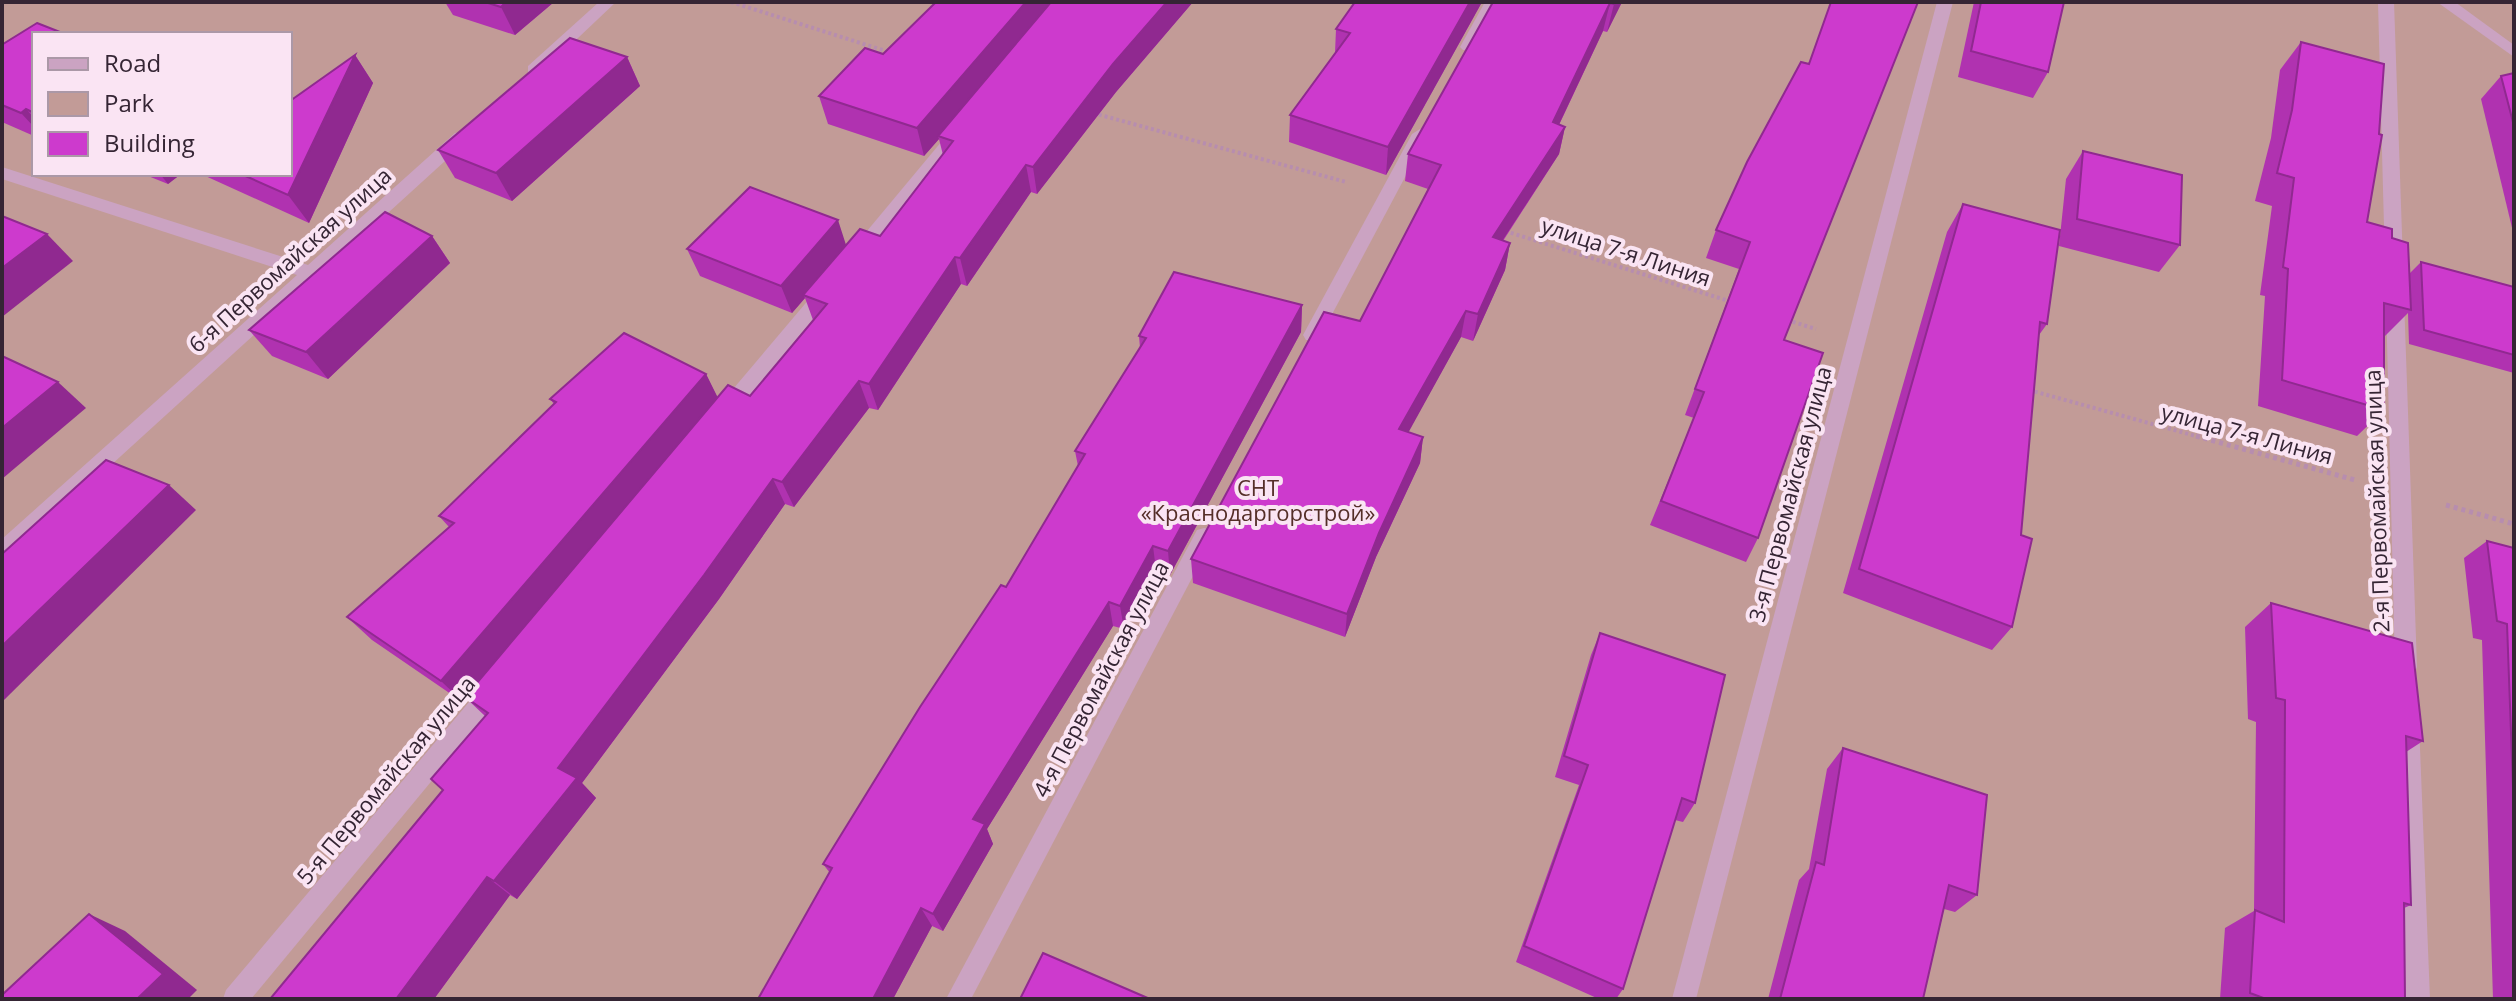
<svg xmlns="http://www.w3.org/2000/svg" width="2516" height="1001" viewBox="0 0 2516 1001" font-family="'Open Sans',sans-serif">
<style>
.green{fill:#c29b97;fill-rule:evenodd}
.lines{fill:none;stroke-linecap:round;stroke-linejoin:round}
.path-far1{stroke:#b78daf;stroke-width:4;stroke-dasharray:3 3;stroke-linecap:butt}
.path{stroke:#b78daf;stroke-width:5;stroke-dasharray:4 4;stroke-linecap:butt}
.minor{fill:#cba3c2;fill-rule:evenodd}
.wall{fill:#b032b0}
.shaded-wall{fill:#902990}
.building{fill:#cd3acd;stroke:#902990;stroke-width:2}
.labels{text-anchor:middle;stroke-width:8;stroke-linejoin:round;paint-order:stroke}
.street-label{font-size:22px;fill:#352534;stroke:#fae4f3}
.park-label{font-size:22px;fill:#552e28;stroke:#fae4f3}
</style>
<rect width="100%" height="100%" fill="#f2d7eb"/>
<path class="green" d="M2,2H2514V999H2ZM34,34H290V174H34Z"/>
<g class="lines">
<g class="path-far1">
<path d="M731,2L892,53"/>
<path d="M1093,113L1346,182"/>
<path d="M1505,231L1732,302"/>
<path d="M1787,320L1816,329"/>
<path d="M2029,390L2203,438"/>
</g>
<g class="path">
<path d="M2196,436L2355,480"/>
<path d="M2446,505L2514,524"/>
</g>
<g class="minor">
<path d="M599,2H616L540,74H528V66Z"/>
<path d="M1485,2H1501L1473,50H1463L1460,47Z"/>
<path d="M1937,2H1953L1696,999H1672Z"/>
<path d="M2378,2H2394L2403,263L2394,269L2385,263Z"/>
<path d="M2437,2H2455L2514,45V57Z"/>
<path d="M958,128L966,133L964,137L864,257H852L849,253L852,249L952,129Z"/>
<path d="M1420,129L1428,134L1321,335L1318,340H1306L1303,335L1412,134Z"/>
<path d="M461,132L467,133V141L9,558L2,561V539L297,275L2,179V167L308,265L455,133Z"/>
<path d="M827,283L836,290L833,295L731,418H717L714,413L717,408L821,285Z"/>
<path d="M2395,292L2404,299L2417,667L2414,674L2406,677L2398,674L2395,667L2386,299Z"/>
<path d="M1204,528L1211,530L1214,536L971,999H946L1197,530Z"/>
<path d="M494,679L502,682L505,689L502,696L251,999H223L226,990L486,682Z"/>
<path d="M2408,713L2416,716L2419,723L2430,999H2406L2397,723L2400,716Z"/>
</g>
</g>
<g class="wall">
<path d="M445,2H554L515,35L453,15Z"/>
<path d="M936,2H1193L1116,92L1037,194L1031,192L967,286L961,284L878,410L869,408L794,507L785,504L719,599L582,783L596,798L517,899L510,895L434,999L443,790L485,716L467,699L464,703L372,640L347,617L449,527L439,516L554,404L550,399L706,374L717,397L750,396L813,320L805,298L792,313L700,276L687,249L846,245L880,236L943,155L939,139L924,156L828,124L819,96L883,54Z"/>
<path d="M1482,2L1386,175L1289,142L1290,115L1335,53L1336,29Z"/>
<path d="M1493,2H1622L1607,32L1603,31L1559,125L1565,127L1559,154L1503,241L1510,243L1505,270L1473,341L1461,337L1408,432L1423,437L1420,463L1376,557L1345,637L1193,583L1191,559L1360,321L1428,189L1405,181L1408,154Z"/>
<path d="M1974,2H2064L2048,72L2033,98L1958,77Z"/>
<path d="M34,34V136L2,122V44Z"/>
<path d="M2301,42L2367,222L2392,238L2409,274L2421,262L2514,287V373L2409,344L2408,313L2384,337V410L2357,436L2258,406L2265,296L2260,295L2272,206L2255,201L2271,138L2280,70Z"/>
<path d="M355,55L373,83L309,223L201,174H290Z"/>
<path d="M627,57L640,86L512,201L455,178L438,150Z"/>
<path d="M1801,62L1784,340L1758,538L1746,562L1650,525L1694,418L1685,415L1739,269L1706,258L1716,230Z"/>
<path d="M2514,73V236L2481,99L2501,76Z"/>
<path d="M2083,151L2180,245L2159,272L2059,246L2066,179Z"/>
<path d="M143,174H181L168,184Z"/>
<path d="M1963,204L2047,324L2039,335L2012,627L1992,650L1843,593L1947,232Z"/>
<path d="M432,236L450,263L328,379L272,356L249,330Z"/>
<path d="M1302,305L1301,332L1170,575L1156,570L1124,629L1113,626L987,829L993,844L943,931L932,926L893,999H758L830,873L823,864L1006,587L1078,466L1075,451L1140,348L1139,336Z"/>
<path d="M2487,541L2514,548V999H2493L2482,640L2473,638L2464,558Z"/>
<path d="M2271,603L2423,741L2406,752L2411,905L2404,908L2405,999H2220L2225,928L2254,911L2256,722L2248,719L2245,627Z"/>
<path d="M1600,633L1695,803L1683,822L1675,820L1623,989L1616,999H1599L1516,962L1579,785L1555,777L1591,655Z"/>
<path d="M1843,748L1977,895L1955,912L1944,909L1923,999H1768L1799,880L1809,869L1827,769Z"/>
</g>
<g class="shaded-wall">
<path d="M506,2H554L515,35L501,7Z"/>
<path d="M1026,2H1054L938,136L939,139L924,156L917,128Z"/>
<path d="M1167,2H1193L1116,92L1037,194L1033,167L1113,64Z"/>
<path d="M1470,2H1482L1386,175L1388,147Z"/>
<path d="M1615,2H1622L1607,32L1614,4Z"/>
<path d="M1610,3L1603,31L1547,150L1553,122Z"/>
<path d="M355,55L373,83L309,223L288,195Z"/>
<path d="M627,57L640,86L512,201L496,173Z"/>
<path d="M26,109L34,118V127L21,113Z"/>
<path d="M1565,127L1559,154L1487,264L1493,237Z"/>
<path d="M1026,165L1031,192L967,286L960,258Z"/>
<path d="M160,174H181L168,184Z"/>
<path d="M838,220L847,248L803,295L805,298L792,313L781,286Z"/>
<path d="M47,234L73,261L2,317V268Z"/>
<path d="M432,236L450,263L328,379L306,352Z"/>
<path d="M1510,243L1505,270L1473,341L1478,314Z"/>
<path d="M955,257L961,284L878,410L869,384Z"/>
<path d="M1302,305L1301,332L1170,575L1168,551Z"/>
<path d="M1466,311L1461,337L1396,455L1399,429Z"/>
<path d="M706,374L719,400L464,703L441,681Z"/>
<path d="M859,381L869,408L794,507L782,482Z"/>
<path d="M58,382L86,408L2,479V428Z"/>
<path d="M1423,437L1420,463L1376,557L1345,637L1347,614L1379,533Z"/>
<path d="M773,479L785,504L719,599L582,783L596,798L517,899L494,881L558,768Z"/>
<path d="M169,485L196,510L2,702V646Z"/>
<path d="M1153,546L1156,570L1124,629L1120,606Z"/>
<path d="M1109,602L1113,626L987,829L993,844L943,931L933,914L973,819Z"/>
<path d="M487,877L510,895L434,999H396Z"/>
<path d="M921,908L932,926L893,999H873Z"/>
<path d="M89,914L125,931L197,990L188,999H137Z"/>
</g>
<g class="building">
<path d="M485,2H506L501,7Z"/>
<path d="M936,2H1026L917,128L819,96L865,48L883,54Z"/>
<path d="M1051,2H1167L1113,64L1033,167L1026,165L960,258L955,257L869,384L859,381L782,482L773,479L704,575L558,768L577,778L494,881L487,877L396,999H270L443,790L431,779L488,713L465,697L728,385L750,396L827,304L803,295L860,229L880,236L953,141L938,136Z"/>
<path d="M1355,2H1470L1388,147L1290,115L1350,33L1336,29Z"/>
<path d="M1493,2H1615L1614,4L1610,3L1553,122L1565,127L1493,237L1510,243L1478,314L1466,311L1399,429L1423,437L1379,533L1347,614L1191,559L1324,312L1360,321L1441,165L1408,154Z"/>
<path d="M1831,2H1918L1784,340L1823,353L1758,538L1661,501L1704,392L1695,389L1750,242L1716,230L1747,162L1801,62L1809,64Z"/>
<path d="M1981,2H2064L2048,72L1971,51Z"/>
<path d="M37,23L65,34H34V113L26,109L21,113L2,105V44H3Z"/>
<path d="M570,38L627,57L496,173L438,150Z"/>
<path d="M2301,42L2384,64L2379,134L2382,135L2367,222L2392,229V238L2408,243L2411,310L2384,303V410L2282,380L2288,269L2283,267L2294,178L2277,173L2292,110Z"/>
<path d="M355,55L288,195L241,174H290V101Z"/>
<path d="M2514,73V126L2501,76Z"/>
<path d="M2083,151L2182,175L2180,245L2077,219Z"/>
<path d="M750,187L838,220L781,286L687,249Z"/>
<path d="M1963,204L2060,230L2047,324L2040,322L2021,535L2032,539L2012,627L1859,569Z"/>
<path d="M385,212L432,236L306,352L249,330Z"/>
<path d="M2,216L47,234L2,268Z"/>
<path d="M2421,262L2514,287V355L2424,330Z"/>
<path d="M1174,272L1302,305L1168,551L1153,546L1120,606L1109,602L973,819L985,824L933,914L921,908L873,999H758L832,868L823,864L920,707L1001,585L1006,587L1085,454L1075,451L1146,338L1139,336Z"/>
<path d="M624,333L706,374L441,681L347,617L454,523L439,516L556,402L550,399Z"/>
<path d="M2,356L58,382L2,428Z"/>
<path d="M106,460L169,485L2,646V554Z"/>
<path d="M2487,541L2514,548V814L2507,624L2497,621Z"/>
<path d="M2271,603L2412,643L2423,741L2406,736L2411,905L2404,903L2405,999H2266L2250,993L2255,910L2284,922L2285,700L2276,698Z"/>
<path d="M1600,633L1725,675L1695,803L1682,798L1623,989L1524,946L1588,765L1564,756Z"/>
<path d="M1843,748L1987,795L1977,895L1949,885L1923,999H1780L1816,862L1824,865Z"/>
<path d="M89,914L163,974L137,999H2V995Z"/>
<path d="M1043,953L1150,999H1020Z"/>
</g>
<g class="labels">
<g class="street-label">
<text transform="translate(1626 252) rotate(18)" y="8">улица 7-я Линия</text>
<text transform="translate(290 260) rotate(-42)" y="8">6-я Первомайская улица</text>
<text transform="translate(2247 434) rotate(15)" y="8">улица 7-я Линия</text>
<text transform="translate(1790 494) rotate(-75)" y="8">3-я Первомайская улица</text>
<text transform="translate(2377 501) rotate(-92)" y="8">2-я Первомайская улица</text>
<text transform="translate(1101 679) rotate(-62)" y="8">4-я Первомайская улица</text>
<text transform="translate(386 780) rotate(-50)" y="8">5-я Первомайская улица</text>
</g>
<g class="park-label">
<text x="1258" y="496">СНТ<tspan x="1258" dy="25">«Краснодаргорстрой»</tspan></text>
</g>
</g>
<rect width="2516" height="1001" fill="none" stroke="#352534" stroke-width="8"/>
<rect x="32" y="32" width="260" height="144" fill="#fae4f3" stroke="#ab98a7" stroke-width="2"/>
<rect x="48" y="58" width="40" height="12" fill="#cba3c2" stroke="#ab98a7" stroke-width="2"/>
<text x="104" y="72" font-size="24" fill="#352534">Road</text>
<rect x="48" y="92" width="40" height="24" fill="#c29b97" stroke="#ab98a7" stroke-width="2"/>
<text x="104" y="112" font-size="24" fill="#352534">Park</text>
<rect x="48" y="132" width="40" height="24" fill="#cd3acd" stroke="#ab98a7" stroke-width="2"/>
<text x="104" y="152" font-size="24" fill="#352534">Building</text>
</svg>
